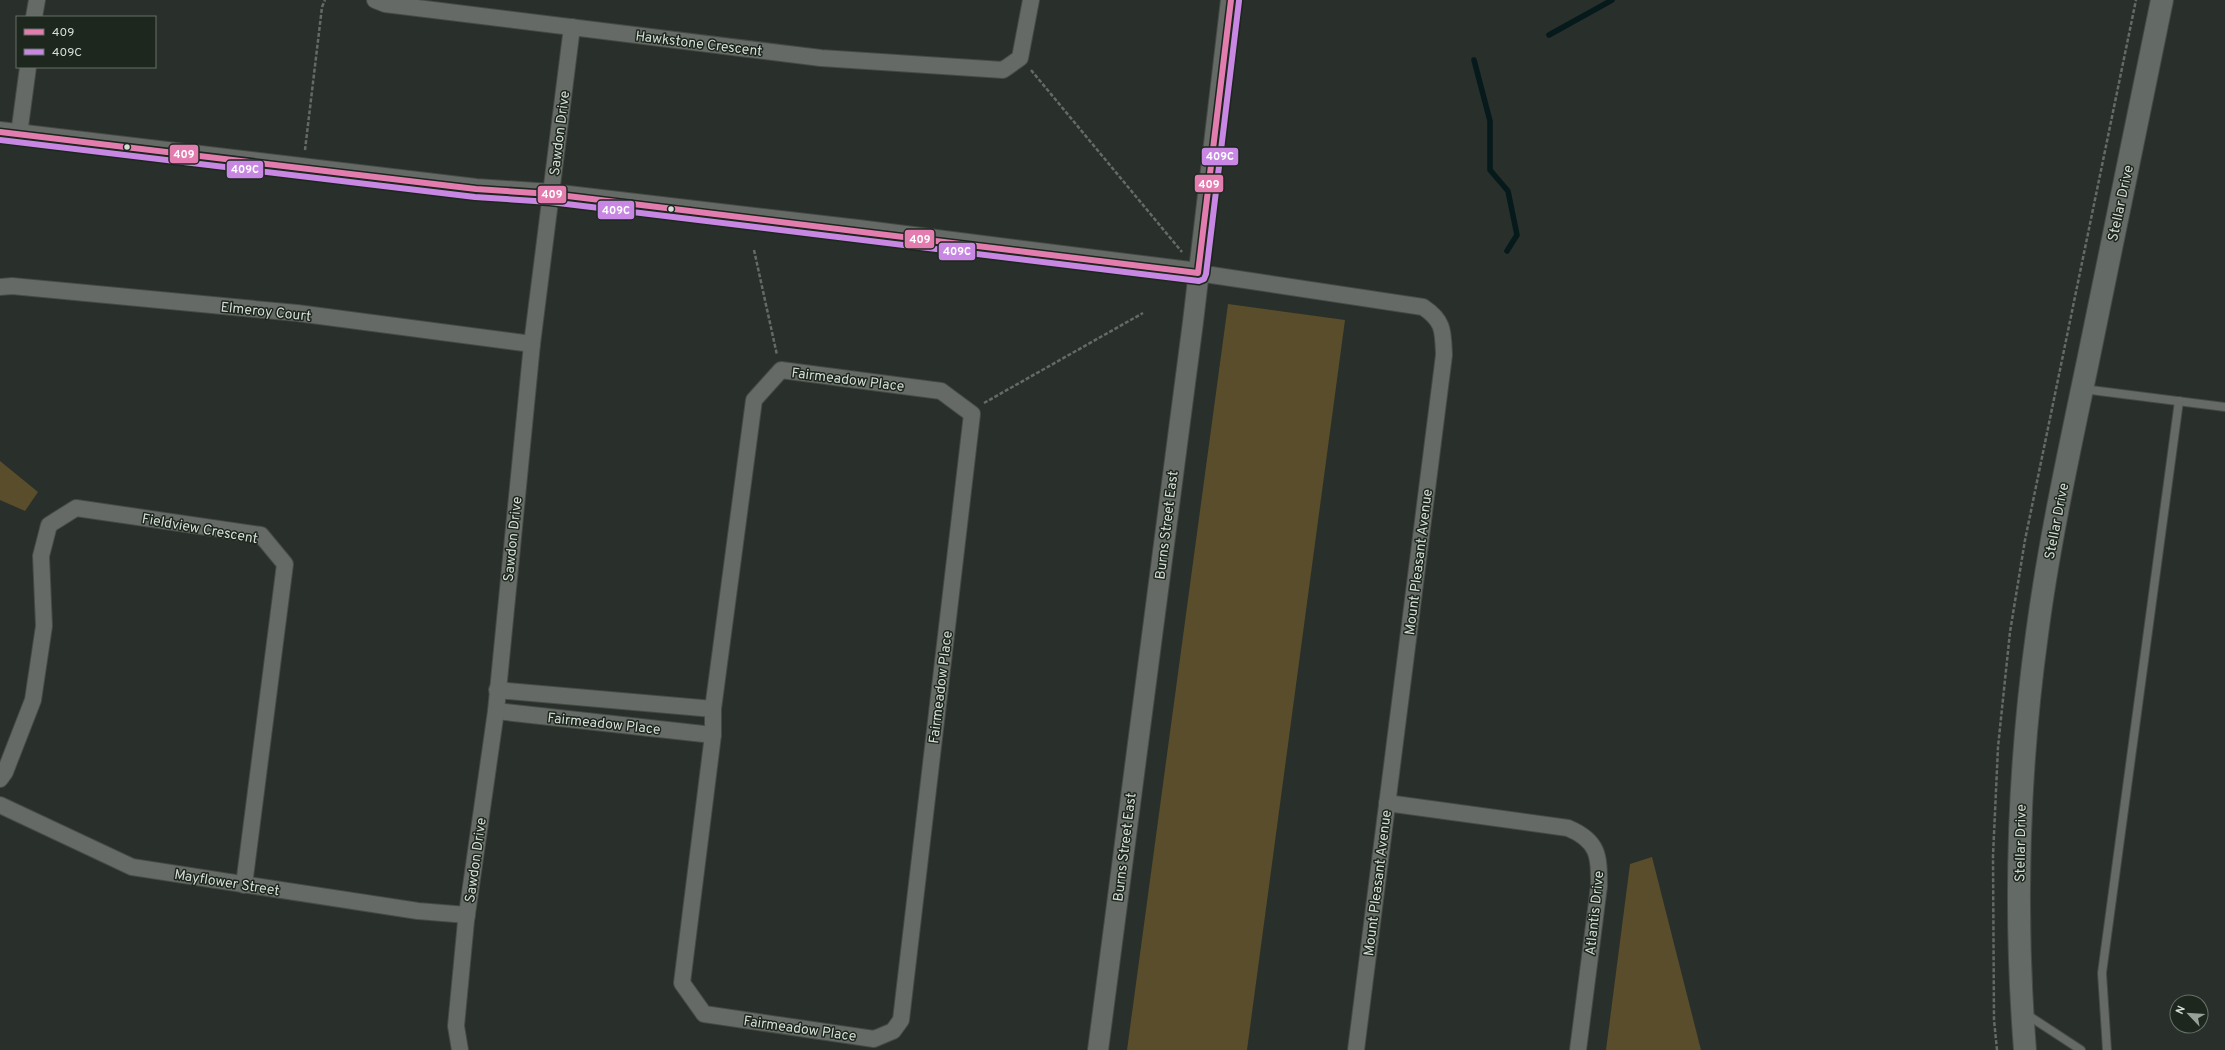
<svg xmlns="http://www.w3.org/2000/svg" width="2225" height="1050" viewBox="0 0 2225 1050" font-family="Overpass,sans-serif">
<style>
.green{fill:#594d2b}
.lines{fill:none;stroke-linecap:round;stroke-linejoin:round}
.stream{stroke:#06191b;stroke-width:5.5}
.service-casing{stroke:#464a46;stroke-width:10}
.minor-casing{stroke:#464a46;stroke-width:18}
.tertiary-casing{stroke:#464a46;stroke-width:22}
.secondary-casing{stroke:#464a46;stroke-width:24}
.path{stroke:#656a66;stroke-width:2.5;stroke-dasharray:4 2;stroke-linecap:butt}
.service{stroke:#656a66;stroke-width:8}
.minor{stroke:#656a66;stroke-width:16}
.tertiary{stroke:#656a66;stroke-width:20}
.secondary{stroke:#646a66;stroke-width:22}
.bus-1-casing{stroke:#1d271e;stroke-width:9}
.bus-2-casing{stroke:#1d271e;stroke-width:9}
.bus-1{stroke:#e37db0;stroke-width:6}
.bus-2{stroke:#c787e3;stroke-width:6}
.bus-dot{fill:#d6ddd7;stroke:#1d271e;stroke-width:1.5}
.labels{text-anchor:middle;stroke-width:3;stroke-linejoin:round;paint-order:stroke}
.street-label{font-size:14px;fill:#d6ddd7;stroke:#1d271e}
.line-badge{stroke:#1d271e;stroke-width:1.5}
.badge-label{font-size:11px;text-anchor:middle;font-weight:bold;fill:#fff}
</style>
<rect width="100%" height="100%" fill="#292f2a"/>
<g class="green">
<path d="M1228,304L1345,320L1247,1050H1127Z"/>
<path d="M0,461L38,492L25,511L0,500Z"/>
<path d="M1652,857L1701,1050H1606L1630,864Z"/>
</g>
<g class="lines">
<g class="stream">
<path d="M1549,35L1612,0"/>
<path d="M1474,60L1490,121V170L1508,191L1517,235L1507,251"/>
</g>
<g class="service-casing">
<g id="service">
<path d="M2083,389L2225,407"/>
<path d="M2026,1014L2081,1050"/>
<path d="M2107,1050L2102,973L2179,401"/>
</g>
</g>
<g class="minor-casing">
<g id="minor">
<path d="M375,0L385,4L821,58L1003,70L1020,58L1031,0"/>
<path d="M34,17L37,0"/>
<path d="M19,134L28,67"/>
<path d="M1198,273L1423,307C1444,321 1443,331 1444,355L1356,1050"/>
<path d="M0,287L12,286L297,313L532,344"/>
<path d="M781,370L941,391L972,414L901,1020L893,1031L874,1039L704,1014L682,983L713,735V709L754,400Z"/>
<path d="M497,690L713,709"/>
<path d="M496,711L713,735"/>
<path d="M0,779L5,772L33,700L44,626L41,556L49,525L76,508L261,535L285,564L244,885"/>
<path d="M1387,803L1568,828C1599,841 1599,856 1599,886L1578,1050"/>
<path d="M0,805L132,867L418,911L467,915"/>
<path d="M460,1050L456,1026L466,921L496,711L532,344L572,27"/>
</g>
</g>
<g class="tertiary-casing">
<g id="tertiary">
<path d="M0,132L476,189L551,194L858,230L1198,273"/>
<path d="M1098,1050L1193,322L1231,0"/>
</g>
</g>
<g class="secondary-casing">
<path id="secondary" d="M2025,1050C2014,911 2018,772 2037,634C2049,543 2069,452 2088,361C2113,241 2137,120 2162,0"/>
</g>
<g class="path">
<path d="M1031,70L1182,252"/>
<path d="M305,150L322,7L325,0"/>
<path d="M754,250L777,355"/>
<path d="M984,403L1143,313"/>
<path d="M1997,1050L1994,1020L1993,856L1998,747L2010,632L2025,540L2136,0"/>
</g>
<use href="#service" class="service"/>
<use href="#minor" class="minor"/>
<use href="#tertiary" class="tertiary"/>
<use href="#secondary" class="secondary"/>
<g class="bus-1-casing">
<path id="bus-1" d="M0,132L476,189L551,194L1198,273L1231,0"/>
</g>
<g class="bus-2-casing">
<path id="bus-2" d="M0,140L475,197L550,202L1199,281L1204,279L1206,274L1239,1"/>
</g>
<use href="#bus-1" class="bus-1"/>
<use href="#bus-2" class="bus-2"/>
</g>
<g class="bus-dot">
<circle cx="127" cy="147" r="3.5"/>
<circle cx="671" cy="209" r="3.5"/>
</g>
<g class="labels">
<g class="street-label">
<text transform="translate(699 43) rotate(7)" y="5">Hawkstone Crescent</text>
<text transform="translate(559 133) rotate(-83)" y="5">Sawdon Drive</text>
<text transform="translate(2120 203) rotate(-78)" y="5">Stellar Drive</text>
<text transform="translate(266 311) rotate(6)" y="5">Elmeroy Court</text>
<text transform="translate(848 379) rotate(7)" y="5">Fairmeadow Place</text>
<text transform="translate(2056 521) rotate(-79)" y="5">Stellar Drive</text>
<text transform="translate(1166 525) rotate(-83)" y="5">Burns Street East</text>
<text transform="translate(200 528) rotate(10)" y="5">Fieldview Crescent</text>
<text transform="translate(512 539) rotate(-84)" y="5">Sawdon Drive</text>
<text transform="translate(1418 562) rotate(-83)" y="5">Mount Pleasant Avenue</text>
<text transform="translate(940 687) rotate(-83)" y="5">Fairmeadow Place</text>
<text transform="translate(604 723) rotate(6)" y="5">Fairmeadow Place</text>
<text transform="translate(2020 843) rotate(-89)" y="5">Stellar Drive</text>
<text transform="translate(1124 847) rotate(-83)" y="5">Burns Street East</text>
<text transform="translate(475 860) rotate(-82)" y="5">Sawdon Drive</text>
<text transform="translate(227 882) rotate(9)" y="5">Mayflower Street</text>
<text transform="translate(1377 883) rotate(-83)" y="5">Mount Pleasant Avenue</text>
<text transform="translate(1594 913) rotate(-84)" y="5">Atlantis Drive</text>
<text transform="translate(800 1028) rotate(8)" y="5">Fairmeadow Place</text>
</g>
</g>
<g class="line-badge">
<rect x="169" y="144" width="30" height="20" rx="4" fill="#e37db0"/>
<rect x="1201" y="147" width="38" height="19" rx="4" fill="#c787e3"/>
<rect x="226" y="160" width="38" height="19" rx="4" fill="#c787e3"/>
<rect x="1194" y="174" width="30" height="19" rx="4" fill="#e37db0"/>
<rect x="537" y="185" width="30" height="19" rx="4" fill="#e37db0"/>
<rect x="597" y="200" width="38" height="20" rx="4" fill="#c787e3"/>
<rect x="904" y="229" width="31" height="20" rx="4" fill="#e37db0"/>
<rect x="938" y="242" width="38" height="19" rx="4" fill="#c787e3"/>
</g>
<g class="badge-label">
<text x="184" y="158">409</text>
<text x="1220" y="160">409C</text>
<text x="245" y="173">409C</text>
<text x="1209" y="188">409</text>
<text x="552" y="198">409</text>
<text x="616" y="214">409C</text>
<text x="920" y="243">409</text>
<text x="957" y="255">409C</text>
</g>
<rect x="16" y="16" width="140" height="52" fill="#1d271e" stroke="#677068"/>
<rect x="24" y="29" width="20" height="6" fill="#e37db0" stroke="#677068"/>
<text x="52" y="36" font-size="12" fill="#d6ddd7">409</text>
<rect x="24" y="49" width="20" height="6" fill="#c787e3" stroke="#677068"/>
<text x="52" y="56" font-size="12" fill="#d6ddd7">409C</text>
<g transform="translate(2189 1014) rotate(295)"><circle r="19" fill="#1d271e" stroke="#677068"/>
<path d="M0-3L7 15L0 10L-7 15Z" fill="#99a09a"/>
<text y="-6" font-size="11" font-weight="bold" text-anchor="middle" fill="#d6ddd7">N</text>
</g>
</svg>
